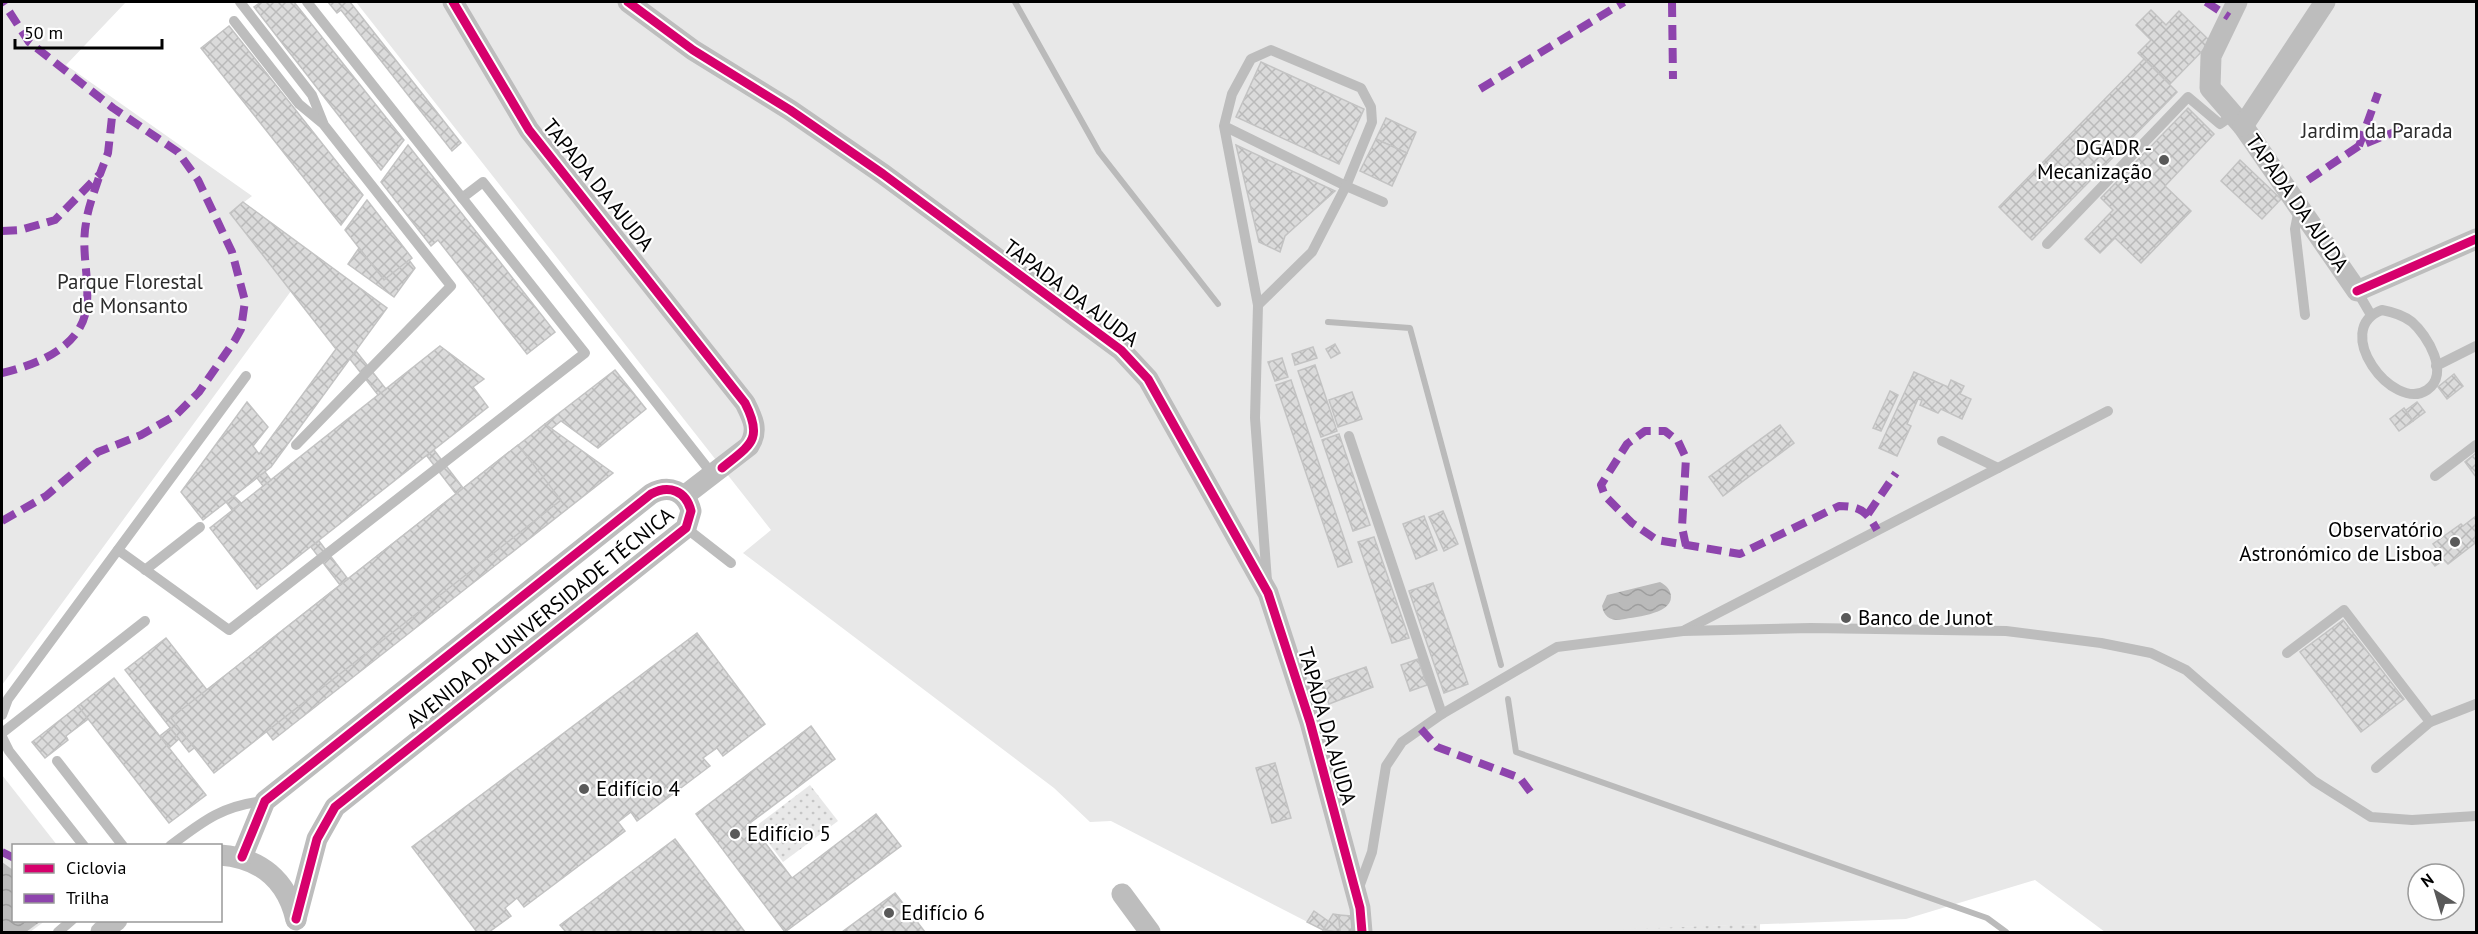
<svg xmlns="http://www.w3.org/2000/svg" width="2478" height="934" viewBox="0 0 2478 934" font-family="'PT Sans',sans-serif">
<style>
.grass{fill:url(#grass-dots)}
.park{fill:#e8e8e8;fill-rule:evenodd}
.water{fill:url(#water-waves)}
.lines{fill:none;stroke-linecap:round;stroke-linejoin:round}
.stream{stroke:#bababa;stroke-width:6}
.building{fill:url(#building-cross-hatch);stroke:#c3c3c3;stroke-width:1.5}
.lane{stroke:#bdbdbd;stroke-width:10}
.street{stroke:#bdbdbd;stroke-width:21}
.quiet{stroke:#8e44ad;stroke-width:8;stroke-dasharray:15 8;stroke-linecap:butt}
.cycleway-casing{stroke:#fff;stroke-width:13}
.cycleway{stroke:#d6006c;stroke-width:9}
.poi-dot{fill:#595959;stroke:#fff;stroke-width:2}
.labels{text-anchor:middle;stroke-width:4.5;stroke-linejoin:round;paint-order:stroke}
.park-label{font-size:21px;fill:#2c2c2c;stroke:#fff}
.poi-label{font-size:21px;fill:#000;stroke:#fff;text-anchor:start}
.street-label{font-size:21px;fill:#000;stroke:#fff}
</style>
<defs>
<pattern id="grass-dots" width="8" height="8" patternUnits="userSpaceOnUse" patternTransform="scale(1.5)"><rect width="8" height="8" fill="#e8e8e8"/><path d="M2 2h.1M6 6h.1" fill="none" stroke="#c5c5c5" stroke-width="1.8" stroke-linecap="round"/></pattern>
<pattern id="water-waves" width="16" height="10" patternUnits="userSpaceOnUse" patternTransform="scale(1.5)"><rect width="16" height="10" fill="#bababa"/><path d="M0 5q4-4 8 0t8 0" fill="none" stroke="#9e9e9e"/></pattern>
<pattern id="building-cross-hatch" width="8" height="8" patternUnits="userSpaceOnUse" patternTransform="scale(1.5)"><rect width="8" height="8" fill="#dbdbdb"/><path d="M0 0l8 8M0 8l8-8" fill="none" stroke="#bababa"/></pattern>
</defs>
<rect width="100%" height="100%" fill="#fff"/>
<g class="grass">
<path d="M810,785L838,821L783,862L756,826Z"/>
<path d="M1760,924V932H1547L1548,931Z"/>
</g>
<g class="park">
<path d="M2,2H126L66,65L252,196L230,213L291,291L2,685Z"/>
<path d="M356,2H2476V932H2105L2035,880L1906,919L1547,932H1327L1111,821L1090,822L1054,788L743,553L771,530ZM2418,874H2454V910H2418Z"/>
<path d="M2,775L57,845L14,846V920L45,921L30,932H2Z"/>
</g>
<g class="water">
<path d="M1660,582C1666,585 1671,590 1671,597C1671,615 1632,617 1619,620C1609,620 1604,616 1602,606L1607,595Z"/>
<path d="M2,862L13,870L14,920L41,921L26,932H2Z"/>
</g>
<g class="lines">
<g class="stream">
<path d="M1015,2L1099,152L1218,304"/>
<path d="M1328,322L1410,328L1501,665"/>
<path d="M1508,699L1516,752L1987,918L2006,932"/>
</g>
</g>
<g class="building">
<path d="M261,2H294L404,140L381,170L254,7Z"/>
<path d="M328,2H350L461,143L452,151L341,10L337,13Z"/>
<path d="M2151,10L2166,25L2179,11L2211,42L2170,84L2138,53L2151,40L2136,25Z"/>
<path d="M229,26L363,195L341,225L201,48Z"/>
<path d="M2144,59L2177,92L2032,240L1999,207Z"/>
<path d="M1261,62L1364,109L1339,164L1236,117Z"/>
<path d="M2188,108L2214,134L2165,186L2191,211L2141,263L2115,238L2100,253L2085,239L2113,210L2101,198Z"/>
<path d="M1386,118L1416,132L1407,153L1376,139Z"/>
<path d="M1376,139L1407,153L1392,186L1360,171Z"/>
<path d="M408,145L555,332L527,354L438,240L431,246L381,182Z"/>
<path d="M1236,145L1335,191L1285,236L1280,252L1259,242Z"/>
<path d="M2240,160L2281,199L2262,219L2221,181Z"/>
<path d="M367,200L412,258L384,280L345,230Z"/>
<path d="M243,202L387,308L271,467L203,520L181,492L247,402L268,427L253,446L259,454L336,349L230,213Z"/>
<path d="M359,248L384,280L409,260L415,268L394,297L348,264Z"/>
<path d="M1335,344L1340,353L1331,358L1326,349Z"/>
<path d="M440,346L484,379L473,387L488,407L257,589L210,528Z"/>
<path d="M1313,347L1317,358L1295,365L1292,354Z"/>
<path d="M356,351L386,389L378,395L350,359Z"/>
<path d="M1282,358L1288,377L1275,381L1268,362Z"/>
<path d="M1315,365L1337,431L1321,437L1298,371Z"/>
<path d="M615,370L646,409L598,448L561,421L551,429L545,424Z"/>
<path d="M1914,372L1948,387L1951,380L1964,386L1960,394L1971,399L1962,419L1941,409L1938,413L1920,405L1922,400L1918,399L1907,424L1911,426L1897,456L1879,448Z"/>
<path d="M2454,374L2463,386L2447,399L2438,387Z"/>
<path d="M1291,380L1352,562L1338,567L1276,385Z"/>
<path d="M1890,391L1898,395L1881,431L1873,428Z"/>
<path d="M1352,392L1362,419L1338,427L1329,400Z"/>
<path d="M2417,402L2425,412L2413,421L2405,411Z"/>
<path d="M2404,408L2413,421L2399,431L2390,419Z"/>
<path d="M545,424L613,473L273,740L247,707L189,752L125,670L166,638L207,690Z"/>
<path d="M1780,425L1794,443L1723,496L1709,477Z"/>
<path d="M1339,434L1370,525L1353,531L1322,440Z"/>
<path d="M518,445L561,500L214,773L171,718Z"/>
<path d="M434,450L463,488L456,494L427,456Z"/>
<path d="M2476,453V477L2465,462Z"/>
<path d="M265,472L271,480L263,486L257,478Z"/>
<path d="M234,496L241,503L232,510L226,502Z"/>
<path d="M1443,511L1458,544L1444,551L1429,517Z"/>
<path d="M1424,516L1437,550L1416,559L1403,524Z"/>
<path d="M2476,516L2475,543L2448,564L2444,560L2435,566L2427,556L2437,549L2433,544L2461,524L2463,526Z"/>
<path d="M1374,537L1409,638L1392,643L1358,542Z"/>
<path d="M319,541L348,579L340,585L311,547Z"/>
<path d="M1433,583L1468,684L1444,693L1409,591Z"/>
<path d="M2343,620L2404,699L2361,732L2300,652Z"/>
<path d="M697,633L765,724L723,756L717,748L703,758L710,766L637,821L631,812L618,822L625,831L524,907L517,898L505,908L511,916L489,932H477L412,847Z"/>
<path d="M1418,659L1427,685L1410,691L1401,665Z"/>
<path d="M1366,667L1373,687L1329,704L1321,683Z"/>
<path d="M114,678L206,795L169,823L78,706Z"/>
<path d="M78,706L88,719L66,736L68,740L45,758L32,742Z"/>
<path d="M811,726L835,759L750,823L766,844L792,878L876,814L901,846L785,932L696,814Z"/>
<path d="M170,728L179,739L169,748L160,736Z"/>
<path d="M1275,763L1291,818L1272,823L1256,768Z"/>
<path d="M675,839L745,932H566L560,925Z"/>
<path d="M895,893L925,932H842Z"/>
<path d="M1314,911L1328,921L1323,930L1307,922Z"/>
<path d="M1333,914L1339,915L1340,932L1323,930Z"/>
<path d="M1339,915L1351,916L1355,932H1340Z"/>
</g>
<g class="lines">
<g class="lane">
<path d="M240,2L312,95L324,125L451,286L296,445"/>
<path d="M234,21L299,104L322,123"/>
<path d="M1224,126L1346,186L1372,122L1371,107L1361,88L1271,50L1251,59L1232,94L1224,126L1258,305L1255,418L1267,581"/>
<path d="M462,198L483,182L713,475"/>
<path d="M2299,209L2295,229L2305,315"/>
<path d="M2047,244L2188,97L2220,124L2233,115"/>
<path d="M2357,291L2371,315"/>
<path d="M1258,305L1312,252L1346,186L1383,202"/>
<path d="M2382,310C2393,312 2403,315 2412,322C2427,335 2451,374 2427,390C2393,413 2330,329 2382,310Z"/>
<path d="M2436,366L2476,346"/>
<path d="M1349,436L1442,714"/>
<path d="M1942,441L1998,468"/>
<path d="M2435,476L2476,445"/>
<path d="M686,528L731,563"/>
<path d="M118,550L229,630L585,353L307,2"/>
<path d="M145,570L200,527"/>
<path d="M1685,630L2108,411"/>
<path d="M2287,653L2344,610L2430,722"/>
<path d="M2,715L8,699L246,376"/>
<path d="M2,733L145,621"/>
<path d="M2,737L9,751L84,846"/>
<path d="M57,761L123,846"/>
<path d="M2376,768L2430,722L2476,704"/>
<path d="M170,846C203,821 223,805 265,801"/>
<path d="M1358,890L1372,852L1386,766L1402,742L1442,714L1557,647L1683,631L1811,628L2006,631L2101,643L2151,653L2186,670L2314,781L2371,817L2412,820L2476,816"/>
<path d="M58,932L72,920"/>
</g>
<g class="street">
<path d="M453,2L529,130L745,403C753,419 759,430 749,446L684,496"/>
<path d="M628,2L693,50L790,110L883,174L1121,350L1148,379L1268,593L1310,722L1360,908L1362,932"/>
<path d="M2237,2L2211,56L2210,88L2243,126L2357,291L2476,239"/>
<path d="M2243,126L2325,2"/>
<path d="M220,855C260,858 287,880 296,920"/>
<path d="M242,857L265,801L651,494C669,484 686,491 691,511L686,528L335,807L317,839L296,919"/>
<path d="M1122,894L1150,932"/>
<path d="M101,932L117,920"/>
</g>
<g class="quiet">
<path d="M1672,2L1673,79"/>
<path d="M2206,2L2229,17"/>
<path d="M1480,89L1624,2"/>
<path d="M2359,146L2378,93"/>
<path d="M2308,180L2359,146L2407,127"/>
<path d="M2,231L20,230L55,220L100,174L108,153L113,108"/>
<path d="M2,373C39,364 85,346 87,302C89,276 81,249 86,223C88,207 95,190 100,174"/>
<path d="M1868,514L1896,473"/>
<path d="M2,521L46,496L98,452L141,435L176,415L199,392L235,340L241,329L245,301L232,252L198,180L178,152L113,108L29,42L3,2"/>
<path d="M1686,546L1682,527L1686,458L1678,441L1665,431H1645L1627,444L1601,485L1605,496L1632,523L1657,540L1740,554L1839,506C1861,506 1867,512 1877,530"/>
<path d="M1421,729L1437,747L1520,778L1535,798"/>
<path d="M2,852L14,858"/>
</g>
<g class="cycleway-casing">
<g id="cycleway">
<path d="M453,2L529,130L745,403C764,440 750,445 722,468"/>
<path d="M628,2L693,50L790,110L883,174L1121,350L1148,379L1268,593L1310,722L1360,908L1362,932"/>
<path d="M2357,291L2476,239"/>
<path d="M242,857L265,801L651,494C669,484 686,491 691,511L686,528L335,807L317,839L296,919"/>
</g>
</g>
<use href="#cycleway" class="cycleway"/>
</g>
<g class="poi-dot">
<circle cx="2164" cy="160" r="6"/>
<circle cx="2455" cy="542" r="6"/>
<circle cx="1846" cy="618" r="6"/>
<circle cx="584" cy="789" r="6"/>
<circle cx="735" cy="834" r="6"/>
<circle cx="889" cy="913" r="6"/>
</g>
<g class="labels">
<g class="park-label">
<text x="2377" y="138">Jardim da Parada</text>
<text x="130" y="289">Parque Florestal<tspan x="130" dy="24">de Monsanto</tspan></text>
</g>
<g class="poi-label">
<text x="2152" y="155" text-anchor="end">DGADR -<tspan x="2152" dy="24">Mecanização</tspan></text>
<text x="2443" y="537" text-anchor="end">Observatório<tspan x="2443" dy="24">Astronómico de Lisboa</tspan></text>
<text x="1858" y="625">Banco de Junot</text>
<text x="596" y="796">Edifício 4</text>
<text x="747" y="841">Edifício 5</text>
<text x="901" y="920">Edifício 6</text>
</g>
<g class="street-label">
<text transform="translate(598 185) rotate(51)" y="7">TAPADA DA AJUDA</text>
<text transform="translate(2297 203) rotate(55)" y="7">TAPADA DA AJUDA</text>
<text transform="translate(1071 293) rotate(37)" y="7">TAPADA DA AJUDA</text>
<text transform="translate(540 618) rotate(-39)" y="7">AVENIDA DA UNIVERSIDADE TÉCNICA</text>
<text transform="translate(1327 726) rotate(74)" y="7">TAPADA DA AJUDA</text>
</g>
</g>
<rect width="2478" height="934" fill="none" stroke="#000000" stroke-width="6"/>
<rect x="12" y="844" width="210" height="78" fill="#ffffff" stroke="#999999" stroke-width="1.5"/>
<rect x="24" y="864" width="30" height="9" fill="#d6006c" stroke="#999999" stroke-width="1.5"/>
<text x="66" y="874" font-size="18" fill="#000000">Ciclovia</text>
<rect x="24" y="894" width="30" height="9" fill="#8e44ad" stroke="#999999" stroke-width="1.5"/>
<text x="66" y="904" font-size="18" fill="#000000">Trilha</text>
<g transform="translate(2436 892) rotate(323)"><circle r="28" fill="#ffffff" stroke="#999999" stroke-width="1.5"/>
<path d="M0-4.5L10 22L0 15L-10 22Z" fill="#595959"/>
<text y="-9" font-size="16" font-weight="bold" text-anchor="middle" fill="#000000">N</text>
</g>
<path d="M15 39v9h147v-9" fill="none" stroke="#000000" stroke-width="3"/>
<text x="24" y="39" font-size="18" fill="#000000" stroke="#ffffff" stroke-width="4.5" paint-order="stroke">50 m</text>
</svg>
